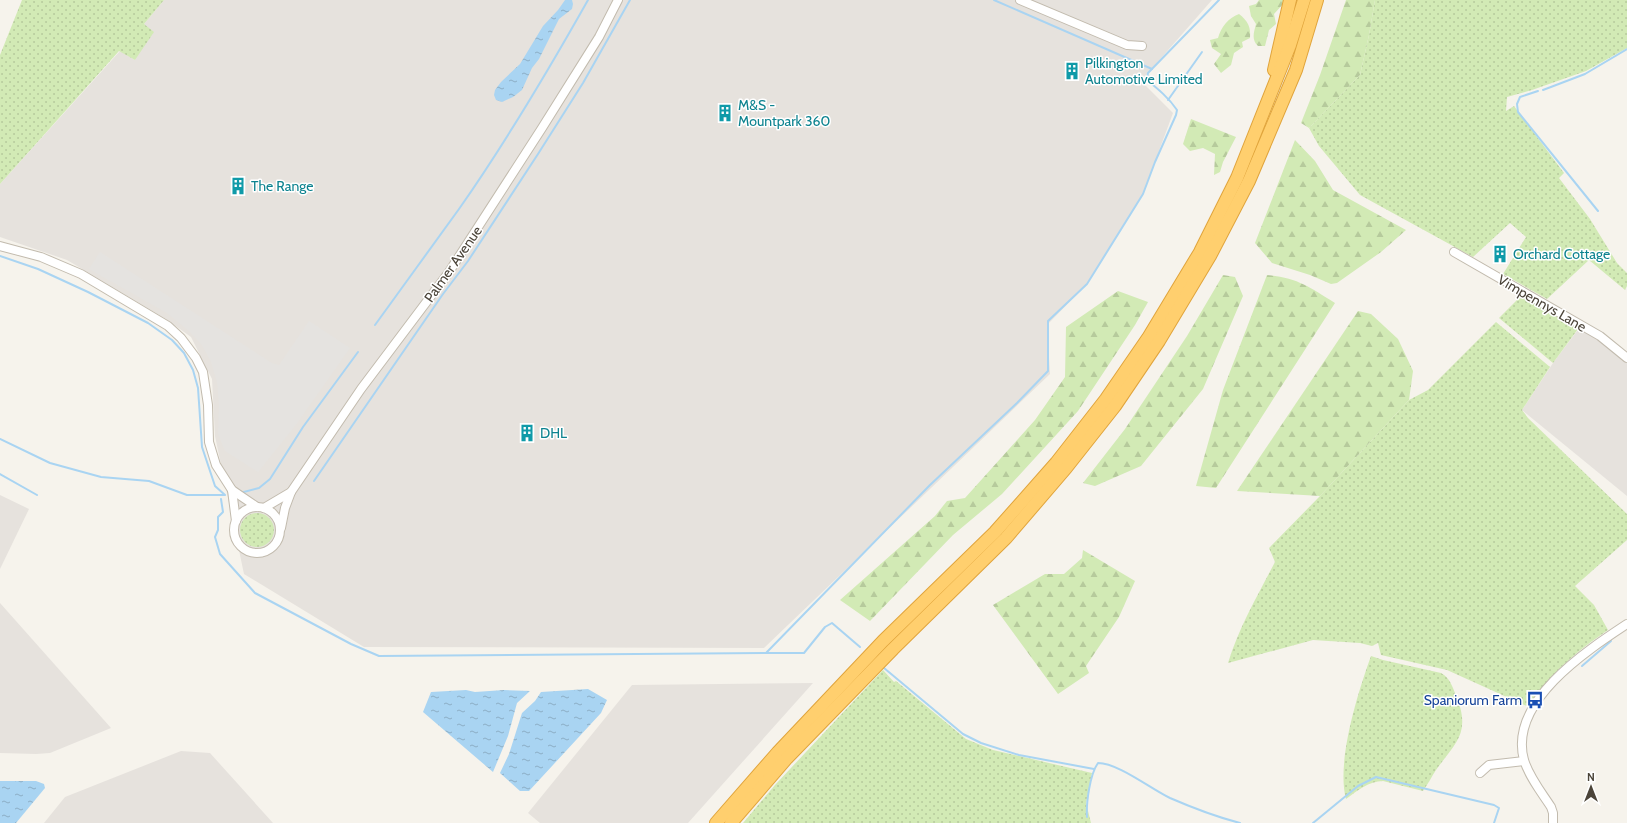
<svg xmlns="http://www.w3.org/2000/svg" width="1627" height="823" viewBox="0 0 1627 823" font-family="Cabin,sans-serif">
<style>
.industrial{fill:#e6e2dd}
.grass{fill:url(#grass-dots)}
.forest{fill:url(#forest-firs)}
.parking{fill:#e5e3e0}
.water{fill:url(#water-ripples)}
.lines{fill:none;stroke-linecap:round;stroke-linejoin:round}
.stream{stroke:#a9d4f2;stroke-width:2}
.minor-casing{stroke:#c2bbae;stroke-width:10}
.highway-casing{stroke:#e0a43c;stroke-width:14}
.minor{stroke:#fff;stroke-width:8}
.highway{stroke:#ffcf6e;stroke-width:12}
.labels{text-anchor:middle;stroke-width:3;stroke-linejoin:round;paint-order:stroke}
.culture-label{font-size:14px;fill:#0d838f;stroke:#fff;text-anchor:start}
.street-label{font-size:14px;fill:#4b4439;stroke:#fff}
.transit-label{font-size:14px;fill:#164399;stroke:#fff;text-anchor:end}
</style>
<defs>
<pattern id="grass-dots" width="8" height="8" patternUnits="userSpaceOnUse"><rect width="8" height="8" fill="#d2eab5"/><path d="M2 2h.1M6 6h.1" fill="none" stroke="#b6ca9c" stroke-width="1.8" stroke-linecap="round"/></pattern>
<pattern id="forest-firs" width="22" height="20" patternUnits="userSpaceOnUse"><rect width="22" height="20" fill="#d2eab5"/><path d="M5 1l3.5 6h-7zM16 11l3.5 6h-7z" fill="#b6ca9c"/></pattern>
<pattern id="water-ripples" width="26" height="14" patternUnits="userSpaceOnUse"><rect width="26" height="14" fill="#a9d4f2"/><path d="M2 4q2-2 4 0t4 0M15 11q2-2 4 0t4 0" fill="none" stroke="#8caec5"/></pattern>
</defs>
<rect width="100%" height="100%" fill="#f6f3ec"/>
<g class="industrial">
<path d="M164,0H1212L1141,81L1173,113L1143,194L1087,284L1047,325L1050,374L764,648L364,647L244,574L215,436L212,379L191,337L166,319L67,260L0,237V184L120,51L135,60L144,24Z"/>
<path d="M1580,327L1604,343L1627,363V496L1522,410L1553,363Z"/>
<path d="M0,495L29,509L0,569Z"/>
<path d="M0,603L111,728L50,753L36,754L0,753Z"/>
<path d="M813,683L688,823H540L528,813L632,685Z"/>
<path d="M181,751L210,753L273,823H44L65,797Z"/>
</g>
<g class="grass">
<path d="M22,0H164L144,24L154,32L135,60L119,51L0,184V55Z"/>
<path d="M1375,0H1627V48L1586,71L1532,90L1507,97L1506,111L1514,106L1564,173L1559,178L1590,219L1617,263L1627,273V286L1625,290L1589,260L1547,299L1503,274L1526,237L1510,223L1473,257L1360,195L1319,146L1309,128L1360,75L1369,35Z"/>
<path d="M1521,296L1578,329L1553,363L1499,318Z"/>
<path d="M1496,322L1550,367L1522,410L1528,418L1627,514V540L1575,586L1594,605L1608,630C1577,651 1549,674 1529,707L1447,670L1381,655L1378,643L1372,646L1360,643L1313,640L1228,663C1239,627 1258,595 1275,562L1269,548L1320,496L1409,400L1428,390Z"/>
<circle cx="257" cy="530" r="17"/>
<path d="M1371,656L1383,660L1441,673C1450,678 1452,686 1456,695C1471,733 1457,741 1436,770C1432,776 1428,784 1423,791L1383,781C1369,781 1357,791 1346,799C1336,762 1358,692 1371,656Z"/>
<path d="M883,670L894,682L896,681L966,739L993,750L1092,773L1086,803L1091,823H743L775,785Z"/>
</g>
<g class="forest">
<path d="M1259,0H1285L1284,3L1274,14L1276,24L1269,30L1265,46H1258C1251,40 1254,32 1256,24L1251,16L1249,6L1256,4Z"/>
<path d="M1346,0H1375L1369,35L1360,75L1309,128L1301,123L1320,75Z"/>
<path d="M1239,14C1248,21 1251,27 1250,38L1242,42L1243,47L1234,53L1231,65L1221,73L1214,64L1221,54L1212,48L1210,40L1218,38C1221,27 1228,18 1239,14Z"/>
<path d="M1191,119L1236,137L1223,162L1220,172L1214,175L1215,154L1203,148L1190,151L1183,144Z"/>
<path d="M1295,140L1315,161L1333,190L1406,230L1381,252L1337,283L1331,284L1310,275L1272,263L1255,243Z"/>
<path d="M1223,275L1235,277L1243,296L1203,389L1141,466L1095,486L1083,483L1125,429L1187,336Z"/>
<path d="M1267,275C1298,278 1309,287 1335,303L1216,488L1196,486L1223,390Z"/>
<path d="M1118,291L1148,302L1135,325L1078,411L1002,494L953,535L870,621L840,600L935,516L947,501L965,498L1035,420L1065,377L1066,327Z"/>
<path d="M1358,311L1371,314L1398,339L1413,371L1409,400L1320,496L1237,491Z"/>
<path d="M1083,550L1135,581L1119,617L1086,666L1089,673L1058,694L993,605L1045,574H1064L1082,558Z"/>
</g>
<path class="parking" d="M100,252L272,363L279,365L309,321L350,348L295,426L258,472L225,451L218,434L219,406L217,382L211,362L202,345L189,331L167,313L89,269Z"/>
<g class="water">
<path d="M565,0H572L573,4L572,9L559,19L539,59L532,68L522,90L513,97L502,102L496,100L494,95L495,90L501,82L520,64L543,26L558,10Z"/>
<path d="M588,689L607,700L601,713L529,791H520L500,773L509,754L522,713L535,701L541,692Z"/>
<path d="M466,690L475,692L504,690L530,691L517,703L508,736L493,772L423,712L431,692Z"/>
<path d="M0,781H36L44,784L45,788L16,823H0Z"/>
</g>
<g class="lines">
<g class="stream">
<path d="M994,0L1152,69"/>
<path d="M1543,90L1585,74L1627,49"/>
<path d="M1538,91L1520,97L1517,104L1518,112L1598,211"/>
<path d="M1168,100L1202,52"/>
<path d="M0,256L38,269L88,292L148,323L172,340L184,353L193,370L198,388L202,447L215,486L225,495"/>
<path d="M375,325C403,286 431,248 459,209C506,142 548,71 588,0"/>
<path d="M0,439L50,463L101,477L149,481L187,495H224"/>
<path d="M0,474L37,495"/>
<path d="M314,481L443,294L468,261L538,154L583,83L630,0"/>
<path d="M240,493L259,488L270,479L303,427L358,352"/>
<path d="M221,499L223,512L218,517V530L215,537L220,554L255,593L351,644L379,656L766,653L930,485L1017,403L1048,371V321L1087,284L1143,194L1155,162L1176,115L1177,110C1169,98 1158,89 1147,80L1148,73L1219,0"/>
<path d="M766,653H804L825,627L832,623L860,647"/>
<path d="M1582,666L1611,641"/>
<path d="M884,668L963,734L981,743L1019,755L1094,769"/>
<path d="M1087,817C1086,803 1090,774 1098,763C1118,763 1151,789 1170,798C1193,808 1217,817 1240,823"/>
<path d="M1313,823L1358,786L1376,777L1494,805L1499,808L1494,823"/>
</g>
<g class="minor-casing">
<g id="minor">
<path d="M1020,0L1127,45L1142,46"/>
<path d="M0,246L41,257L81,274L168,326L181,338L196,358L203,372L208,405L209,442L216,465L232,490L257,507"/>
<path d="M1454,252L1600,336L1627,358"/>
<path d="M232,490L236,521"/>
<circle cx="257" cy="530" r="23"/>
<path d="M264,508L291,492L361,389L449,272L542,128L599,37L618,0"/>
<path d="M281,528L285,508L291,492"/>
<path d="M1480,773L1489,765L1524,761"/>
<path d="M1553,823V813L1551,807C1542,793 1529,777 1524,760C1508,702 1586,651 1627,624"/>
</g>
</g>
<g class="highway-casing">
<g id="highway">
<path d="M1274,70L1290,0"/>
<path d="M716,823L778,752L883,641L995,532L1056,463L1106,399L1148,338L1200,252L1237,178L1290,45L1304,0"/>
<path d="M731,823L787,758L893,649L1006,538L1066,468L1115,406L1159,341L1210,256L1249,181L1296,70L1317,0"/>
</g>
</g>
<use href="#minor" class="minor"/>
<use href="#highway" class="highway"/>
</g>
<defs>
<g id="building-bare" transform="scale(1.38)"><path d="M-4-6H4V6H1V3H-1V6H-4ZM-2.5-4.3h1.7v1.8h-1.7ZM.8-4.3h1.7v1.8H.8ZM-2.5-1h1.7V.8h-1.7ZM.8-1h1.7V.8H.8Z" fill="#0f9aa8" stroke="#fff" stroke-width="2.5" paint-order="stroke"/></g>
<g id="bus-bare" transform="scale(1.38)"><path d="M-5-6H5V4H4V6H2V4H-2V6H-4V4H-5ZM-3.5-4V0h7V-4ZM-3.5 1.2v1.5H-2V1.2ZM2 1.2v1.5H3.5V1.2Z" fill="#1a4fb4" stroke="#fff" stroke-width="2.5" paint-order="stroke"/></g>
</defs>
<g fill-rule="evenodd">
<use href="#building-bare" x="1072" y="71"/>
<use href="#building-bare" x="725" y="113"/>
<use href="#building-bare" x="238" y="186"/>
<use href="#building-bare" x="1500" y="254"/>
<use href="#building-bare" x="527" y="433"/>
<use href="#bus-bare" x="1535" y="700"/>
</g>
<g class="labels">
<g class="culture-label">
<text x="1085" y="68">Pilkington<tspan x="1085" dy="16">Automotive Limited</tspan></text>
<text x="738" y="110">M&amp;S -<tspan x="738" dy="16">Mountpark 360</tspan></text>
<text x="251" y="191">The Range</text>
<text x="1513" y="259">Orchard Cottage</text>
<text x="540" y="438">DHL</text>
</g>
<g class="street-label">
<text transform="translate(453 264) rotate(-55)" y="5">Palmer Avenue</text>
<text transform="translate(1542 303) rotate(30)" y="5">Vimpennys Lane</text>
</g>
<g class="transit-label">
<text x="1522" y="705">Spaniorum Farm</text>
</g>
</g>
<g transform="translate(1591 787)" stroke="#ffffff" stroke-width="3" paint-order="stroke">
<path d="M0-3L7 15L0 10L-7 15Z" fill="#4b4439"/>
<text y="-6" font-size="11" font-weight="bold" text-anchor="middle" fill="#4b4439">N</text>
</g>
</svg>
